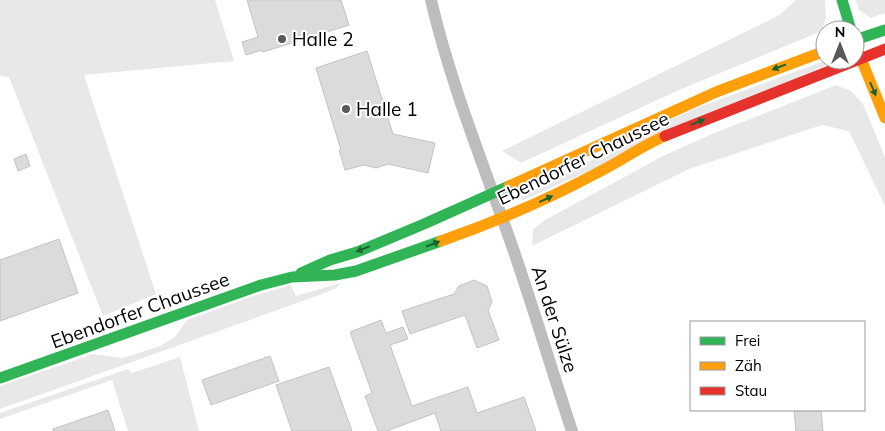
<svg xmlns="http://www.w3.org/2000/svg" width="885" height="431" viewBox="0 0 885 431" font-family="Mulish,sans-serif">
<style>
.green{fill:#e8e8e8}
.building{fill:#dbdbdb;stroke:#c3c3c3}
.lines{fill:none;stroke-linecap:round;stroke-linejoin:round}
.street{stroke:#bdbdbd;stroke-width:12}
.fast{stroke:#30b455;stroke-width:11}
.slow{stroke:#ff9f0a;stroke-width:11}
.jam{stroke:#e5322d;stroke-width:11}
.oneway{fill:#1a632f}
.poi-dot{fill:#595959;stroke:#fff;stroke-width:2}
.labels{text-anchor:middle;stroke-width:4;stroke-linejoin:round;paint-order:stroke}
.poi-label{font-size:19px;fill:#000;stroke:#fff;text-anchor:start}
.street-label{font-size:19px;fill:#000;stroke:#fff}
</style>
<rect width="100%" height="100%" fill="#fff"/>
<g class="green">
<path d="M0,0H215L234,61L84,75L156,294L103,316L9,77L0,76Z"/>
<path d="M796,0H825L826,17L822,31L679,90L521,163L502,151L778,16Z"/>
<path d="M856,0H885V13L871,18L859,10Z"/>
<path d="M827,60L828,64L524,200L518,199L656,126L702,106Z"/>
<path d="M836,85L851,91L863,104L885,157V206L849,131L822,125L689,169L532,246L533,229L545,220L663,156L712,134Z"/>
<path d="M341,283L336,288L325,293L0,409V386L93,354L123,358L160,346L175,337L187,320L250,297L291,285L296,296Z"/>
<path d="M180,357L199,431H128L112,380L0,419V413L128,369L132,373Z"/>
</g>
<g class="building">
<path d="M247,0H341L349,25L263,52L262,50L246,55L242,42L258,37Z"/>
<path d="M367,51L393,134L435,143L428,173L388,164L376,168L364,165L345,170L339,150H341L316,68Z"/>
<path d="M26,154L30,166L18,171L14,159Z"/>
<path d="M59,239L78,293L0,321V260Z"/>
<path d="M474,280L487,286L492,302L488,310L499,340L477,348L465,315L410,334L402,311L454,294L459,286Z"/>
<path d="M381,320L386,333L403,327L408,339L390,345L412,406L468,387L477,413L524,397L536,431H441L435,413L387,431H378L365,396L372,393L350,332Z"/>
<path d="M270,356L279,381L211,405L202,380Z"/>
<path d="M329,367L352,431H292L276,385Z"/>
<path d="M108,410L115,431H53V429Z"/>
<path d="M794,410H821L823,431H796Z"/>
</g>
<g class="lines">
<path class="street" d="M431,0C450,82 482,161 510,240C532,303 551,368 572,431"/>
<g class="fast">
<path d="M842,0L851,30"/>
<path d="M855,40L885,30"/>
<path d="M301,273L330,260L357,252L424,224L509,186"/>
<path d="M0,378L261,285L292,277L335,275L356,271L441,241"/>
</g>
<g class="slow">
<path d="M855,44L885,118"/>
<path d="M509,186L716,92L825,51"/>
<path d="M441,241C495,222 547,200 597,173C620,162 641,146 665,136"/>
</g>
<path class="jam" d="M665,136L885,49"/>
</g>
<defs><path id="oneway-solid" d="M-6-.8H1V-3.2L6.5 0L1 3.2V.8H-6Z" transform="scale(1.25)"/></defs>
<g class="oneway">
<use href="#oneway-solid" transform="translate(779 67) rotate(159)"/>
<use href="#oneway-solid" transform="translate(873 89) rotate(67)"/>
<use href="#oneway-solid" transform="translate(698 122) rotate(-23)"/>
<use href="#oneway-solid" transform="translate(546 199) rotate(-25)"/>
<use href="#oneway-solid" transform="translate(433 244) rotate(-21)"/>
<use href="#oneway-solid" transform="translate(363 249) rotate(158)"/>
</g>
<g class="poi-dot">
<circle cx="282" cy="39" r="5"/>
<circle cx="346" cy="109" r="5"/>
</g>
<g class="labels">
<g class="poi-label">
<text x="292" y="46">Halle 2</text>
<text x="356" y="116">Halle 1</text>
</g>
<g class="street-label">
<text transform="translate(583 158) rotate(-26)" y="7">Ebendorfer Chaussee</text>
<text transform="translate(140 310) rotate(-20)" y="7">Ebendorfer Chaussee</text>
<text transform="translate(555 319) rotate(72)" y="7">An der Sülze</text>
</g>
</g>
<rect x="690" y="321" width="175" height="90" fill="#ffffff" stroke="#999999"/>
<rect x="700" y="337" width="25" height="8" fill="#30b455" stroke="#999999"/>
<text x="735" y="346" font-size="15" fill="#000000">Frei</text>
<rect x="700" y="362" width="25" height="8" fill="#ff9f0a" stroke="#999999"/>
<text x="735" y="371" font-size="15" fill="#000000">Zäh</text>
<rect x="700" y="387" width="25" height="8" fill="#e5322d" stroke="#999999"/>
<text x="735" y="396" font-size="15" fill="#000000">Stau</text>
<g transform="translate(840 45)"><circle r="24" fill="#ffffff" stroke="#999999"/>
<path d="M0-4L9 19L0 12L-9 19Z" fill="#595959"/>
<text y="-8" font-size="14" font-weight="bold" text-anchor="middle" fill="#000000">N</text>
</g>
</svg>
